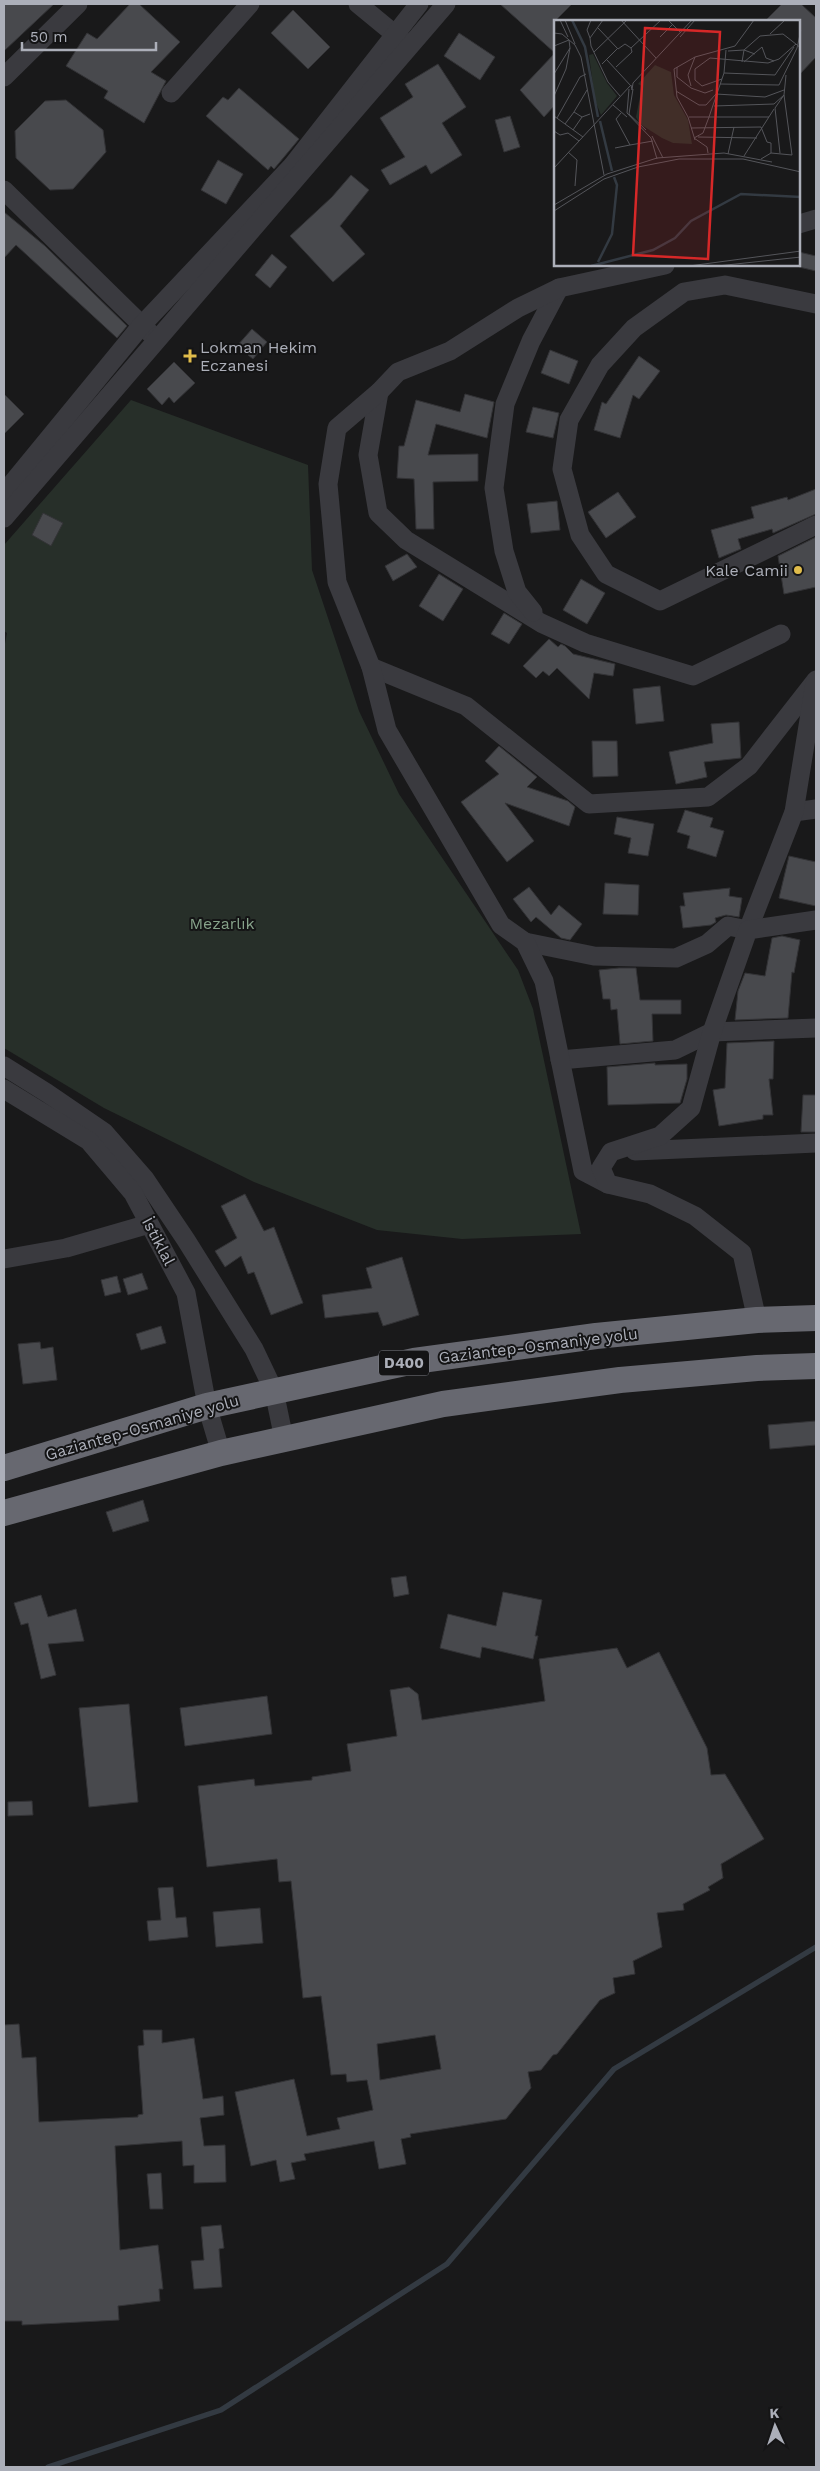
<svg xmlns="http://www.w3.org/2000/svg" width="820" height="2471" viewBox="0 0 820 2471" font-family="'Work Sans',sans-serif">
<style>
.green{fill:#272f29}
.lines{fill:none;stroke-linecap:round;stroke-linejoin:round}
.stream{stroke:#333a42;stroke-width:5.5}
.building{fill:#48494d;stroke:#333336;fill-rule:evenodd}
.minor{stroke:#3a3a3f;stroke-width:19}
.highway{stroke:#676870;stroke-width:26}
.poi-dot{fill:#e0bc4b;stroke:#141415;stroke-width:2}
.labels{text-anchor:middle;stroke-width:4;stroke-linejoin:round;paint-order:stroke}
.shield{fill:#141415;stroke:#7e8088;stroke-width:1}
.shield-label{font-size:15px;font-weight:bold;fill:#acafb9}
.poi-label{font-size:16px;fill:#acafb9;stroke:#141415;text-anchor:start}
.park-label{font-size:16px;fill:#86a28a;stroke:#141415}
.street-label{font-size:16px;fill:#acafb9;stroke:#141415}
.inset-river{fill:none;stroke:#333a42;stroke-width:2.5}
.inset-road{fill:none;stroke:#54555a;stroke-width:1}
.view{fill:#d62828;fill-opacity:0.15;stroke:#d62828;stroke-width:2.5}
.inset-edge{fill:none;stroke:#acafb9;stroke-width:2.5}
</style>
<rect width="100%" height="100%" fill="#19191a"/>
<path class="green" d="M131,400L308,465L312,570L359,711L399,794L518,970L533,1009L581,1234L462,1239L377,1230L254,1182L104,1108L4,1048V649L7,633L4,631V545Z"/>
<g class="lines">
<path class="stream" d="M48,2467L221,2410L447,2264L614,2069L816,1947"/>
</g>
<g class="building">
<path d="M4,4H54L4,51Z"/>
<path d="M130,4H139L180,42L151,72L166,81L144,123L104,98L108,91L66,66L87,33L97,39Z"/>
<path d="M500,4H572L555,21V105L544,117L520,90L555,53Z"/>
<path d="M782,4H801L816,18V57L799,75V21H765Z"/>
<path d="M293,10L330,47L308,69L271,33Z"/>
<path d="M459,33L495,57L480,80L444,56Z"/>
<path d="M438,64L466,107L442,123L462,155L431,174L426,165L390,185L381,170L405,157L380,118L413,97L405,84Z"/>
<path d="M239,88L299,139L274,169L271,166L268,170L206,116L223,97L228,100Z"/>
<path d="M66,100L103,130L106,152L73,189L50,190L16,158L15,131L45,101Z"/>
<path d="M510,116L520,147L504,152L495,120Z"/>
<path d="M218,160L243,174L226,204L201,190Z"/>
<path d="M351,175L369,190L340,226L365,254L333,282L290,236L332,197Z"/>
<path d="M4,212L45,246L127,326L117,338L16,245L4,258Z"/>
<path d="M799,252L816,256V271L799,267Z"/>
<path d="M272,254L287,267L270,288L255,275Z"/>
<path d="M252,329L267,342L253,359L237,346Z"/>
<path d="M550,350L578,361L569,384L541,373Z"/>
<path d="M639,356L660,371L639,399L633,395L620,438L594,430L602,402L606,404Z"/>
<path d="M174,362L195,383L174,403L169,397L162,405L147,389Z"/>
<path d="M4,394L24,414L4,434Z"/>
<path d="M465,394L494,402L487,438L436,424L428,455L478,454V481L433,482L434,529H416L414,479L397,478L399,446H404L416,400L460,412Z"/>
<path d="M533,407L559,413L553,438L526,432Z"/>
<path d="M816,489V514L773,533L772,529L738,539L741,549L719,558L711,530L754,518L751,507L787,497L788,500Z"/>
<path d="M618,492L636,517L606,538L588,512Z"/>
<path d="M557,501L560,530L531,533L527,504Z"/>
<path d="M43,513L63,523L51,546L32,535Z"/>
<path d="M816,537V587L784,594L778,556Z"/>
<path d="M407,554L417,567L393,581L385,566Z"/>
<path d="M439,574L463,589L443,621L419,606Z"/>
<path d="M581,579L605,593L587,624L563,610Z"/>
<path d="M504,613L522,624L509,644L491,634Z"/>
<path d="M549,639L558,647L561,644L565,646L573,654L615,664L613,676L594,673L589,699L557,668L549,676L543,671L536,678L523,666Z"/>
<path d="M660,686L664,721L636,724L633,689Z"/>
<path d="M739,722L741,758L704,762L707,777L676,784L669,752L713,743L711,724Z"/>
<path d="M592,741H617L618,776L593,777Z"/>
<path d="M499,746L537,777L527,787L568,801L575,807L569,826L505,803L534,841L507,862L461,802L499,774L485,761Z"/>
<path d="M685,810L713,818L710,827L724,831L716,857L687,848L690,836L677,832Z"/>
<path d="M617,817L654,824L648,856L628,853L631,838L614,834Z"/>
<path d="M789,856L816,862V906L779,898Z"/>
<path d="M605,883L639,885L638,915L603,914Z"/>
<path d="M529,887L551,915L559,905L582,924L570,940L561,938L536,917L531,922L513,899Z"/>
<path d="M730,888L729,896L742,898L739,917L726,915L715,918L716,922L711,925L683,928L680,906H685L683,893Z"/>
<path d="M782,936L800,940L794,973L792,972L788,1018L735,1020L738,991L745,973L765,976L772,938Z"/>
<path d="M619,968H636L640,1000H681V1014H652L653,1041L620,1044L617,1009L611,1010L610,999H603L599,970Z"/>
<path d="M774,1041L773,1079H769L773,1115H763V1119L719,1126L713,1090L725,1088L727,1043Z"/>
<path d="M655,1063V1065L687,1064V1079L680,1103L608,1105L607,1067Z"/>
<path d="M803,1095H816V1132H801Z"/>
<path d="M245,1194L264,1231L274,1227L303,1303L271,1315L254,1272L248,1274L241,1256L225,1267L215,1251L237,1238L221,1206Z"/>
<path d="M402,1257L419,1315L383,1326L378,1312L325,1318L322,1295L372,1288L366,1268Z"/>
<path d="M142,1273L148,1289L128,1295L123,1279Z"/>
<path d="M117,1276L121,1292L105,1296L101,1280Z"/>
<path d="M161,1326L166,1343L141,1350L136,1334Z"/>
<path d="M40,1342L41,1349L53,1347L57,1380L23,1384L18,1344Z"/>
<path d="M816,1421V1445L770,1449L768,1425Z"/>
<path d="M143,1500L149,1521L113,1532L106,1512Z"/>
<path d="M406,1576L409,1594L394,1597L391,1578Z"/>
<path d="M503,1592L542,1600L535,1636H538L533,1659L482,1647L480,1658L440,1648L448,1614L496,1626Z"/>
<path d="M41,1595L48,1617L76,1609L84,1641L48,1644L56,1675L41,1679L28,1623L21,1625L14,1603Z"/>
<path d="M617,1648L627,1668L659,1652L707,1748L711,1775L725,1774L764,1839L721,1864L723,1878L708,1887L710,1890L683,1904L684,1910L657,1913L662,1947L633,1961L635,1974L613,1978L615,1993L600,2000L557,2054L553,2055L541,2070L528,2072L531,2088L506,2119L410,2134L411,2137L401,2139L406,2164L379,2169L374,2141L304,2154L306,2160L291,2163L295,2179L280,2182L276,2160L251,2166L235,2092L294,2079L307,2136L340,2129L337,2118L373,2110L367,2080L347,2082L346,2074L331,2075L321,1996L303,1998L291,1881L279,1882L277,1859L207,1867L198,1786L254,1779L255,1786L312,1780V1777L351,1771L347,1744L397,1736L390,1690L409,1687L418,1694L422,1720L545,1701L539,1659ZM435,2035L441,2069L380,2080L377,2044Z"/>
<path d="M267,1696L272,1734L185,1746L180,1708Z"/>
<path d="M129,1704L138,1802L89,1807L79,1708Z"/>
<path d="M32,1801L33,1815L8,1816V1802Z"/>
<path d="M173,1887L176,1918L186,1917L188,1937L149,1941L147,1921L161,1920L158,1888Z"/>
<path d="M260,1908L263,1943L216,1947L213,1912Z"/>
<path d="M19,2024L22,2058L36,2057L39,2122L138,2117V2115L143,2114L138,2046L144,2045L143,2030H162V2043L194,2038L203,2099L223,2096L224,2115L200,2118L204,2146L225,2145L226,2182L194,2183V2165L183,2166L182,2141L115,2146L120,2250L158,2245L163,2289H159L160,2301L118,2306L119,2320L22,2325V2321H4V2025Z"/>
<path d="M161,2173L163,2209H150L147,2174Z"/>
<path d="M221,2225L224,2248L219,2249L222,2287L194,2289L191,2261L204,2260L201,2227Z"/>
</g>
<g class="lines">
<g class="minor">
<path d="M358,4L403,41"/>
<path d="M4,77L78,4"/>
<path d="M171,93L250,4"/>
<path d="M4,190L151,334"/>
<path d="M799,224L816,219"/>
<path d="M816,304L725,285L684,292L634,328L600,365L569,420L562,469L580,535L606,574L660,601L816,525"/>
<path d="M379,392L368,455L378,513L406,540L541,623L585,643L693,676L781,634"/>
<path d="M4,493L141,326L292,166L419,4"/>
<path d="M4,518L446,4"/>
<path d="M533,612L517,592L504,551L494,488L505,404L531,341L559,288"/>
<path d="M371,667L466,706L589,804L708,797L749,766L816,680"/>
<path d="M794,812L816,809"/>
<path d="M525,942L594,956L676,958L707,944L728,926L748,930L794,812L815,683"/>
<path d="M560,1060L675,1050L712,1032L816,1028"/>
<path d="M4,1066L47,1093L104,1132L145,1179L186,1240L254,1349L274,1391L284,1439"/>
<path d="M4,1089L89,1141L133,1193L186,1293L207,1406L221,1453"/>
<path d="M635,1151L816,1143"/>
<path d="M608,1184L583,1171L544,981L525,942L501,925L387,730L371,667L337,582L328,484L337,428L379,392L398,372L450,351L518,308L559,288L665,265"/>
<path d="M4,1259L66,1248L149,1224"/>
<path d="M757,1320L742,1253L695,1216L650,1194L608,1184L601,1168L611,1152L660,1136L691,1108L712,1032L748,930L816,920"/>
</g>
<g class="highway">
<path d="M4,1468L207,1406L414,1361L596,1336L757,1320L816,1318"/>
<path d="M4,1513L221,1453L443,1404L620,1380L757,1368L816,1366"/>
</g>
</g>
<g class="poi-dot">
<path d="M187.5 348.5h5v5h5v5h-5v5h-5v-5h-5v-5h5z"/>
<circle cx="798" cy="570" r="5"/>
</g>
<g class="labels">
<rect class="shield" x="379" y="1350.5" width="50" height="25" rx="4"/>
<g class="shield-label">
<text x="404" y="1368">D400</text>
</g>
<g class="poi-label">
<text x="200" y="353">Lokman Hekim<tspan x="200" dy="18">Eczanesi</tspan></text>
<text x="788" y="576" text-anchor="end">Kale Camii</text>
</g>
<g class="park-label">
<text x="222" y="929">Mezarlık</text>
</g>
<g class="street-label">
<text transform="translate(159 1241) rotate(62)" y="6">İstiklal</text>
<text transform="translate(538 1345) rotate(-7)" y="6">Gaziantep-Osmaniye yolu</text>
<text transform="translate(142 1427) rotate(-16)" y="6">Gaziantep-Osmaniye yolu</text>
</g>
</g>
<g transform="translate(554 20)">
<rect width="246" height="246" fill="#19191a"/>
<path d="M39,34L53,63L63,76L47,95L41,80L35,35ZM101,45L117,52L120,75L134,100L138,124L119,123L108,118L86,104L82,97L88,66L84,64Z" fill="#272f29"/>
<path class="inset-river" d="M18,0L31,27L44,97M46,101L58,151M44,242L58,214L63,165L60,157M37,246L99,230L121,218L137,201L187,174L247,177"/>
<path class="inset-road" d="M6,0L14,17M11,0L21,24M49,0L36,18L37,26L54,62L66,76M67,0L102,38M114,0L127,13M44,8L64,29L71,24L77,28L107,0M0,13L8,14L21,25L27,37L50,155M216,14L231,0M106,17L118,5M126,17L141,0M36,18L33,10L37,0M0,26L15,20L16,28L12,49L0,76M208,27L212,38L220,41M174,31L190,30L206,16L229,14L247,28M40,32L73,0M53,40L77,66M188,42L190,30L201,34M190,42L208,27M48,44L63,29M62,47L78,32L77,28M123,47V57L137,68L151,73L159,70M170,53L221,55L240,27M0,54L16,28M168,59L148,66L141,60V49L156,38L214,43L225,39L242,24M166,64L225,65L243,28L247,10M77,65L78,70L79,63L138,0M137,66L134,55L141,37M75,69L73,93L97,118L103,139M79,69L75,94L92,110M122,71L145,85H152L162,74L211,77L230,70M59,85L73,97M160,86L220,84L230,75L221,88L226,133M20,92L33,70M67,93L62,99L76,125L99,121M0,96L29,117M135,97H155L170,53L172,30M3,98L26,57L32,54M11,104L20,92L28,97L36,94M137,108L207,107L213,122L217,123V133M19,110L28,97M0,111L6,115L14,113L25,121M98,116L109,138M144,117L203,118M141,120L134,97L123,77L120,49L141,37L181,26L200,0M61,128L76,125M14,132L23,140L21,166M154,133L153,127L140,118L149,113L155,97H215M174,134L180,107M190,136L220,89M207,139L217,133L238,135L230,75L232,55M0,148L76,66M0,185L53,154L103,138L170,133L218,142M0,191L50,159L84,147L125,139H189L247,152M135,246L247,231M163,246L247,237"/>
<path class="view" d="M91,8L166,12L154,239L79,235Z"/>
<rect width="246" height="246" class="inset-edge"/>
</g>
<rect width="820" height="2471" fill="none" stroke="#acafb9" stroke-width="10"/>
<g transform="translate(775 2426) rotate(357)" stroke="#141415" stroke-width="4" paint-order="stroke">
<path d="M0-4L9 19L0 12L-9 19Z" fill="#acafb9"/>
<text y="-8" font-size="14" font-weight="bold" text-anchor="middle" fill="#acafb9">K</text>
</g>
<path d="M22 42v8h134v-8" fill="none" stroke="#acafb9" stroke-width="2.5"/>
<text x="30" y="42" font-size="15" fill="#acafb9" stroke="#141415" stroke-width="4" paint-order="stroke">50 m</text>
</svg>
